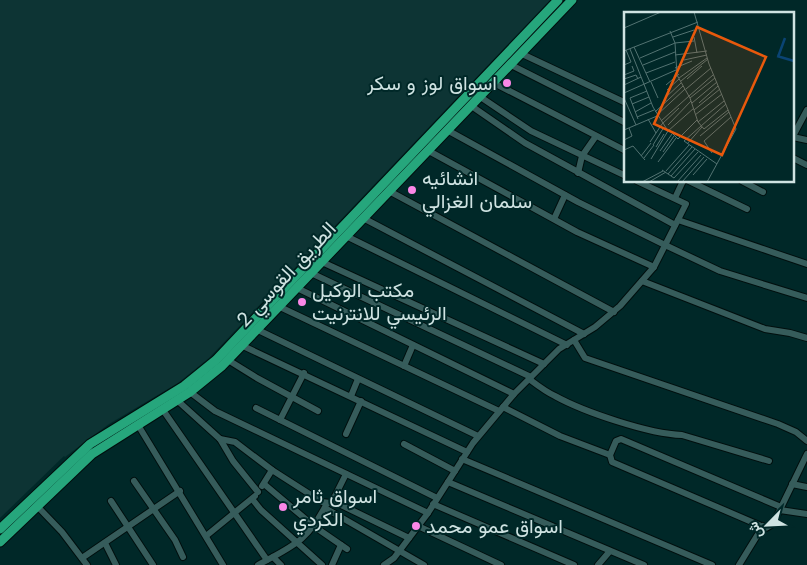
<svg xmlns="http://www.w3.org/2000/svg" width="807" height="565" viewBox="0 0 807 565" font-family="Jost,Vazirmatn,sans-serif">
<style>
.built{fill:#0d3434}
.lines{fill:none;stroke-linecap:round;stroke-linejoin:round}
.minor-casing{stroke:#000f0e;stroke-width:8}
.highway-casing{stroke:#000f0e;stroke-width:11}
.minor{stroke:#365c5b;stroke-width:6}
.highway{stroke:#26a67c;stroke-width:9}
.poi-dot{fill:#fa87e7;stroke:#002828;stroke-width:2}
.labels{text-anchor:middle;stroke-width:4;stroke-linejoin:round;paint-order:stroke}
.poi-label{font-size:20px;fill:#cfe3e2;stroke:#002828;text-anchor:start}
.street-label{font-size:20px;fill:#cfe3e2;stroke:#002828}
.inset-river{fill:none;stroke:#0a4474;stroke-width:2.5}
.inset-road{fill:none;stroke:#537372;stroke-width:1}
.view{fill:#e8590c;fill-opacity:0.15;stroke:#e8590c;stroke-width:2.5}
.inset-edge{fill:none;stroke:#cfe3e2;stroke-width:2.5}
</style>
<rect width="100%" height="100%" fill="#002828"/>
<path class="built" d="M0,0H550L209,358L178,383L109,424L65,457L64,456L0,518Z"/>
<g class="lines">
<g class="minor-casing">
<g id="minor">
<path d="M520,53L626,103"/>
<path d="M509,64L626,123"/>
<path d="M492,82L626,151"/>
<path d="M479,96L531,131L626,176"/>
<path d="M470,105L525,143L675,225"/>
<path d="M447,130L578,202L665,245L720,271L807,298"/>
<path d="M793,136L807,110"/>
<path d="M793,137L807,140"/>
<path d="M427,150L577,232L654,267"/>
<path d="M793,158L807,165"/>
<path d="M578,173L582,156L596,136"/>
<path d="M689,181L747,209"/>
<path d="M742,181L763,192"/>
<path d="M389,191L614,312"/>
<path d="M675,198L683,181"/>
<path d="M363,218L584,334"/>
<path d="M554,219L565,195"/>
<path d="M678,220L807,264"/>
<path d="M346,236L567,345"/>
<path d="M322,262L544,364"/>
<path d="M311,273L531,377"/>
<path d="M642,281L765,329L790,333L807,338"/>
<path d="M297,288L514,394"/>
<path d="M280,307L499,411"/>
<path d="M258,330L478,436"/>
<path d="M574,340L585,358L778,424L796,432L807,441"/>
<path d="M243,346L467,452"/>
<path d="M228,360L257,378L318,411"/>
<path d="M404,366L413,345"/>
<path d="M529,379C537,385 546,392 555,396C584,412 649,434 682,435L769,461"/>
<path d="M190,392L215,411L428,513"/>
<path d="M351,396L358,379"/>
<path d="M178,401L220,439L233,461L258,492"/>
<path d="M503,407L560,436L610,455"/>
<path d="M256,408L437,498"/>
<path d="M163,410L267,560"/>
<path d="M280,420L304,373"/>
<path d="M138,425L223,565"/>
<path d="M346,434L361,401"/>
<path d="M220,439L235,442L272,470L322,502L339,504L409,538"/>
<path d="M404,444L455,471"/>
<path d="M462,459L712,565"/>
<path d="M134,481L175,540L183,557"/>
<path d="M448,482L644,565"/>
<path d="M264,484L315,527L347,549"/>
<path d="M792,484L807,487"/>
<path d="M262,486L272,470"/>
<path d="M253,500L261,510L322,565"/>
<path d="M111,501L153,565"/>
<path d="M332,502L346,474"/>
<path d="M433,504L574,565"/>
<path d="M37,506L62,532L87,565"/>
<path d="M781,507L621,439L616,441L610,455L612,462L766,528L773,524L807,454"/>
<path d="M325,508L424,565"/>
<path d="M780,510L807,514"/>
<path d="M418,526L501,565"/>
<path d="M206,536L255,496"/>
<path d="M105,543L116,565"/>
<path d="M273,557L281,565"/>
<path d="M82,558L180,491"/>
<path d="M258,565C292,546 307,542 326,505"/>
<path d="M332,565L341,545"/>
<path d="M384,565L394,558L428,513L473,443L514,394L559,349L595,327L620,306L654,267L686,204L637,181"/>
<path d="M598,565L610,551"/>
<path d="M739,565L763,526"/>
</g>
</g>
<g class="highway-casing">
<g id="highway">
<path d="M0,529L90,444L184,386L216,360L558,0"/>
<path d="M0,542L92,454L190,392L222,366L572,0"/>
</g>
</g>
<use href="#minor" class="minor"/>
<use href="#highway" class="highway"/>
</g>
<g class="poi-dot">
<circle cx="507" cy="83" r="5"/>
<circle cx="412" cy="190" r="5"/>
<circle cx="302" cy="302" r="5"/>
<circle cx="283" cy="507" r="5"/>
<circle cx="416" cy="526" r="5"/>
</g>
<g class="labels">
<g class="poi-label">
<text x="497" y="90" text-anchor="end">اسواق لوز و سكر</text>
<text x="422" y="185">انشائيه<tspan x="422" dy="23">سلمان الغزالي</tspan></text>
<text x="312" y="297">مكتب الوكيل<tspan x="312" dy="23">الرئيسي للانترنيت</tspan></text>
<text x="293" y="503">اسواق ثامر<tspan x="293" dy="23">الكردي</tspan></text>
<text x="426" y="533">اسواق عمو محمد</text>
</g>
<g class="street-label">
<text transform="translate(286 274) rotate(-47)" y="7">الطريق القوسي 2</text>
</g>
</g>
<g transform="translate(624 12)">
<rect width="170" height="170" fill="#002828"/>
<path class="inset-river" d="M153,44L170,49M154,45L161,26"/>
<path class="inset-road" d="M70,0L85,52L112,117L83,170M0,16L37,0M46,19L51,31L53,63L66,86L74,110L80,117L104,98M49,25L70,18M70,25L73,41M10,35L26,70M6,37L29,95L44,119M0,39L74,10M51,43L83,39M16,46L51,31L70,29M60,48L83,43M0,53L7,50L2,38M19,53L51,40M51,56L68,49M22,61L51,50M0,63L10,59L8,54M55,66L83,46M0,67L12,63L14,67M63,67L78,54M57,69L84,47M27,70L34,86M0,73L17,65M42,73L55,62M62,77L87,56M43,78L55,67M0,81L52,58M65,84L89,63M0,86L12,113M66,86L91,66M42,89L41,86L57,71M68,91L93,70M75,91L94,74M8,92L25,85M70,98L96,77M11,100L27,91M31,100L59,74M33,103L61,77M71,103L98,82M13,105L30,98M14,107L6,86L23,79M24,107L32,121M37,109L65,84M74,110L100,89M38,112L55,96M44,113L67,89M0,118L33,104M46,119L54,127L73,108M76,124L105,100M0,128L8,124L5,116M26,130L38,112M63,132L78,115M29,133L40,115M32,135L40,122M0,138L9,134L21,148M36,139L48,122M39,140L50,124M88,141L80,129L107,105M17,144L27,131M20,146L30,133M27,147L44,119L70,96M34,150L52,126M93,152L60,129L102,92M38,158L50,166L74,140M42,159L65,133M44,162L68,135M69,163L83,147M47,164L71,137M18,170L39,159M25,170L42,160M53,170L77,143M58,170L80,145"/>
<path class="view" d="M73,15L142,45L98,143L30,112Z"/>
<rect width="170" height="170" class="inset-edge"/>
</g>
<g transform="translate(767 525) rotate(246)" stroke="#002828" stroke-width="4" paint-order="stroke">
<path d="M0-4L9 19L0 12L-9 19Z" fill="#cfe3e2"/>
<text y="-8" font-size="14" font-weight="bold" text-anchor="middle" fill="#cfe3e2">ش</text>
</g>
</svg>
